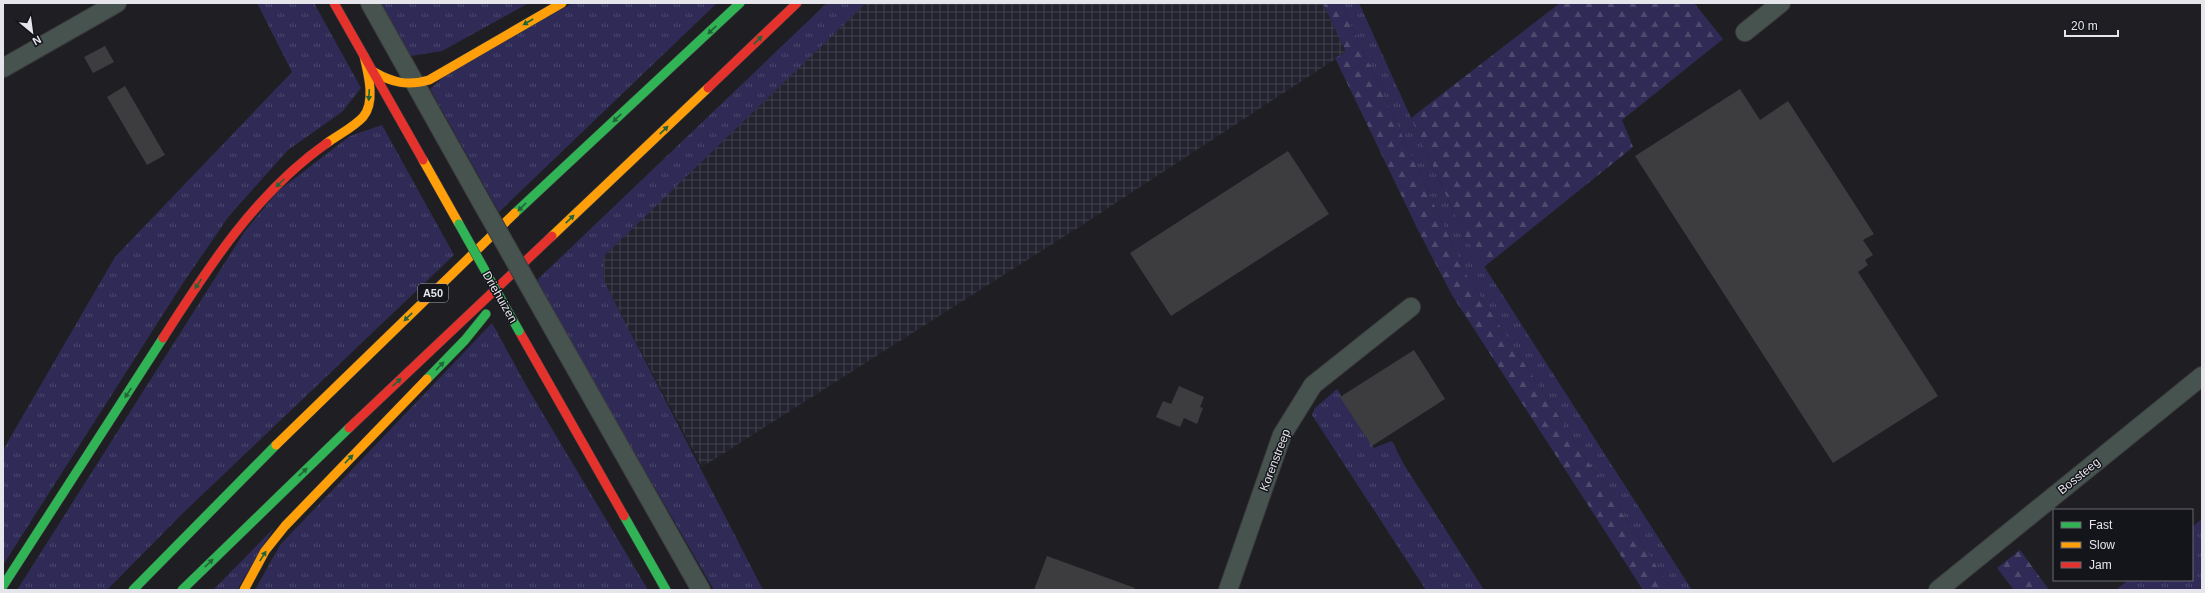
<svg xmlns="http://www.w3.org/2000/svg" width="2205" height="593" viewBox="0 0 2205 593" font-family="Helvetica,sans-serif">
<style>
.industrial{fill:url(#industrial-grid)}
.grass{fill:url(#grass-tufts)}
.forest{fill:url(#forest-firs)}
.building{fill:#3d3d40}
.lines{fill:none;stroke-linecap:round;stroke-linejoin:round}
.street-casing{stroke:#3c3c3e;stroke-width:20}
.fast-casing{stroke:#3c3c3e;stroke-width:10}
.slow-casing{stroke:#3c3c3e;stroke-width:10}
.jam-casing{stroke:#3c3c3e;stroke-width:10}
.street{stroke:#46534e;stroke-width:18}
.fast{stroke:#30b455;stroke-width:9}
.slow{stroke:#ff9f0a;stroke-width:9}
.jam{stroke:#e5322d;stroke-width:9}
.street-bridge-casing{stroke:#3c3c3e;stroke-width:20;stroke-linecap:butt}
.fast-bridge-casing{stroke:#3c3c3e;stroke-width:10;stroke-linecap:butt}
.street-bridge{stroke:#46534e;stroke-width:18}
.fast-bridge{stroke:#30b455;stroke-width:9}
.oneway{fill:#226438}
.labels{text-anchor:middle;stroke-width:3;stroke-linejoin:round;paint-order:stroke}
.shield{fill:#14141b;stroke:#a6a6ad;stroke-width:1}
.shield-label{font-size:11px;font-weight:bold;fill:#e5e5eb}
.street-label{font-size:12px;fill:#e5e5eb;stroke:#14141b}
</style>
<defs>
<pattern id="industrial-grid" width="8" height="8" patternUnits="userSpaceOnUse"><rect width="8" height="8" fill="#232330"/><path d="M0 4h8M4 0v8" fill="none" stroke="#43434e"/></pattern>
<pattern id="grass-tufts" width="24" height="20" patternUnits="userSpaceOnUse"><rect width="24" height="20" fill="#2f2b56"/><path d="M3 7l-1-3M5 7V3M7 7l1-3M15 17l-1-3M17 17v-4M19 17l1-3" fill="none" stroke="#4d4a6e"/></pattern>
<pattern id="forest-firs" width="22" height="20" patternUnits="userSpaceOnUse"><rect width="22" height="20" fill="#2f2b56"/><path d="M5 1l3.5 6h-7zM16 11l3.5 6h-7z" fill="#4d4a6e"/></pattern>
</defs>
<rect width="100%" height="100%" fill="#1f1f23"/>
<path class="industrial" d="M866,3H1323L1346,52L1079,227L702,467L604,281L603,256Z"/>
<g class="grass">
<path d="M257,3H314L361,88L342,112L288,150L229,216L183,283L3,565V450L115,257L292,72Z"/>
<path d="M381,3H529L442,51L411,56Z"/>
<path d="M573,3H717L499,212L430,89L459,63Z"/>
<path d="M827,3H866L603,257L604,281L763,590H714L585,367L537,280Z"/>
<path d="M1341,3H1359L1464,235L1692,590H1672L1467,276Z"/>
<path d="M382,125L454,255L182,514L107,590H17L245,231L278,191L350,136Z"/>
<path d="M492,323L527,387L648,590H255L280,545Z"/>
<path d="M1337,389L1374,448L1392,441L1403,463L1484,590H1426L1312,415L1315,408Z"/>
<path d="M2202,519V590H2116L2128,580H2192V527Z"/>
<path d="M274,528L237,590H213Z"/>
</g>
<g class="forest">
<path d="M1323,3H1341L1467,276L1672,590H1643L1452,295L1419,232L1335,58L1346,52Z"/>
<path d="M1560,3H1694L1723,39L1622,120L1633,147L1484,267L1464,235L1411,118Z"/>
<path d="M2020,550L2049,590H2014L1997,568Z"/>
</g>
<g class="building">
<path d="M105,46L114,62L93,73L84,57Z"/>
<path d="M125,86L165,155L147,165L107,97Z"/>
<path d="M1740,89L1760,120L1788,101L1874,234L1863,240L1873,255L1865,260L1868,265L1858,272L1938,396L1833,463L1635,156Z"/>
<path d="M1288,151L1329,214L1171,316L1130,253Z"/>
<path d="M1414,350L1445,399L1372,446L1340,397Z"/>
<path d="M1179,386L1204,397L1200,407L1203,408L1197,424L1184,418L1180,427L1156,417L1163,401L1171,404Z"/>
<path d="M1047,556L1135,588L1134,590H1034Z"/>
</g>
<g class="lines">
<g class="street-casing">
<g id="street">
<path d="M370,3L482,203"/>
<path d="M1745,32L1781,3"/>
<path d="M3,68L117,3"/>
<path d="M542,309L701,590"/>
<path d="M1228,590L1282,435L1313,385L1411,307"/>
<path d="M1938,590L2202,376"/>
</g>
</g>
<g class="fast-casing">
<g id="fast">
<path d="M515,213L740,3"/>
<path d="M427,379L465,340L486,314"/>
<path d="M624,516L666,590"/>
<path d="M3,586L163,338"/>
<path d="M133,590L276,445"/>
<path d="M182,590L349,428"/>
</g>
</g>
<g class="slow-casing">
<g id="slow">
<path d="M374,72C393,83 408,86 429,80L562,3"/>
<path d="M327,143C338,135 354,127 363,117C376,102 368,73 364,56"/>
<path d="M423,160L459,224"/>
<path d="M552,236L708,88"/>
<path d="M276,445L515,213"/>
<path d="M244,590L265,551L285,526L427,379"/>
</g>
</g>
<g class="jam-casing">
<g id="jam">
<path d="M334,3L423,160"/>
<path d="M708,88L797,3"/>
<path d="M519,331L624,516"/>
<path d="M163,338C209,266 256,193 327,143"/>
<path d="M349,428L552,236"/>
</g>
</g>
<use href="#street" class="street"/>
<use href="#fast" class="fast"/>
<use href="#slow" class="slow"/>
<use href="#jam" class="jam"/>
<g class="street-bridge-casing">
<path id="street-bridge" d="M482,203L542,309"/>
</g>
<g class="fast-bridge-casing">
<path id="fast-bridge" d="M459,224L519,331"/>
</g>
<use href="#street-bridge" class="street-bridge"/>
<use href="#fast-bridge" class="fast-bridge"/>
</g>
<defs><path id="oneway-solid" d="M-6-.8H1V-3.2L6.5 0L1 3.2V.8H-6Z"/></defs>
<g class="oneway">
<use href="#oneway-solid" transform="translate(528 22) rotate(150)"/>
<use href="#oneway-solid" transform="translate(712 30) rotate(137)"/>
<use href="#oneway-solid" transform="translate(758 40) rotate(-44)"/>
<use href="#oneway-solid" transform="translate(369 95) rotate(93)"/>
<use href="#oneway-solid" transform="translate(617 118) rotate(137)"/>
<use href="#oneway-solid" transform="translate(664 130) rotate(-44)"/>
<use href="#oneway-solid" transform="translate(280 183) rotate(135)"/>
<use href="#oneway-solid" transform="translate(522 207) rotate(136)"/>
<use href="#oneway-solid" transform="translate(570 219) rotate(-44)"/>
<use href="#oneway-solid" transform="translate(198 284) rotate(123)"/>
<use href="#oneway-solid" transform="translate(408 317) rotate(136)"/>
<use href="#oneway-solid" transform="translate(440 366) rotate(-46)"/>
<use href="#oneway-solid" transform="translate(397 382) rotate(-43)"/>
<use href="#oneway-solid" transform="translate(128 393) rotate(123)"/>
<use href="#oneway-solid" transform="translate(349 459) rotate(-46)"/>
<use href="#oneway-solid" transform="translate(303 472) rotate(-44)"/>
<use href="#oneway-solid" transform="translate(263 556) rotate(-58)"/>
<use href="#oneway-solid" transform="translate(209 563) rotate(-44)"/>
</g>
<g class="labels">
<rect class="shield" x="418" y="284" width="30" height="18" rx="3"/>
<g class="shield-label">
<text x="433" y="297">A50</text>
</g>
<g class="street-label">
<text transform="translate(500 297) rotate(60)" y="4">Driehuizen</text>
<text transform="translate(1275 460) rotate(-69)" y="4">Korenstreep</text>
<text transform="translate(2079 476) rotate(-39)" y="4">Bossteeg</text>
</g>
</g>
<rect width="2205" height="593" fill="none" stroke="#e5e5eb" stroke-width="8"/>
<rect x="2053" y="509" width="140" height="72" fill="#14141b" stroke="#68686e"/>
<rect x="2061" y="522" width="20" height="6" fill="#30b455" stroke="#68686e"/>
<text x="2089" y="529" font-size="12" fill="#e5e5eb">Fast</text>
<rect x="2061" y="542" width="20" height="6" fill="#ff9f0a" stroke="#68686e"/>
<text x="2089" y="549" font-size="12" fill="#e5e5eb">Slow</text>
<rect x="2061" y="562" width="20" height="6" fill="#e5322d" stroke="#68686e"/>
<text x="2089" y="569" font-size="12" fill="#e5e5eb">Jam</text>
<g transform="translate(32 32) rotate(151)" stroke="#14141b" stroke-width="3" paint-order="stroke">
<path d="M0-3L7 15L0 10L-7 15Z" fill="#e5e5eb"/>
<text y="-6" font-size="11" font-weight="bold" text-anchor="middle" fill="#e5e5eb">N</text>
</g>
<path d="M2065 30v6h53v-6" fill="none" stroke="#e5e5eb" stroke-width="2"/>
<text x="2071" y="30" font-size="12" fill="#e5e5eb" stroke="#14141b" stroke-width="3" paint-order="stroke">20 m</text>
</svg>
